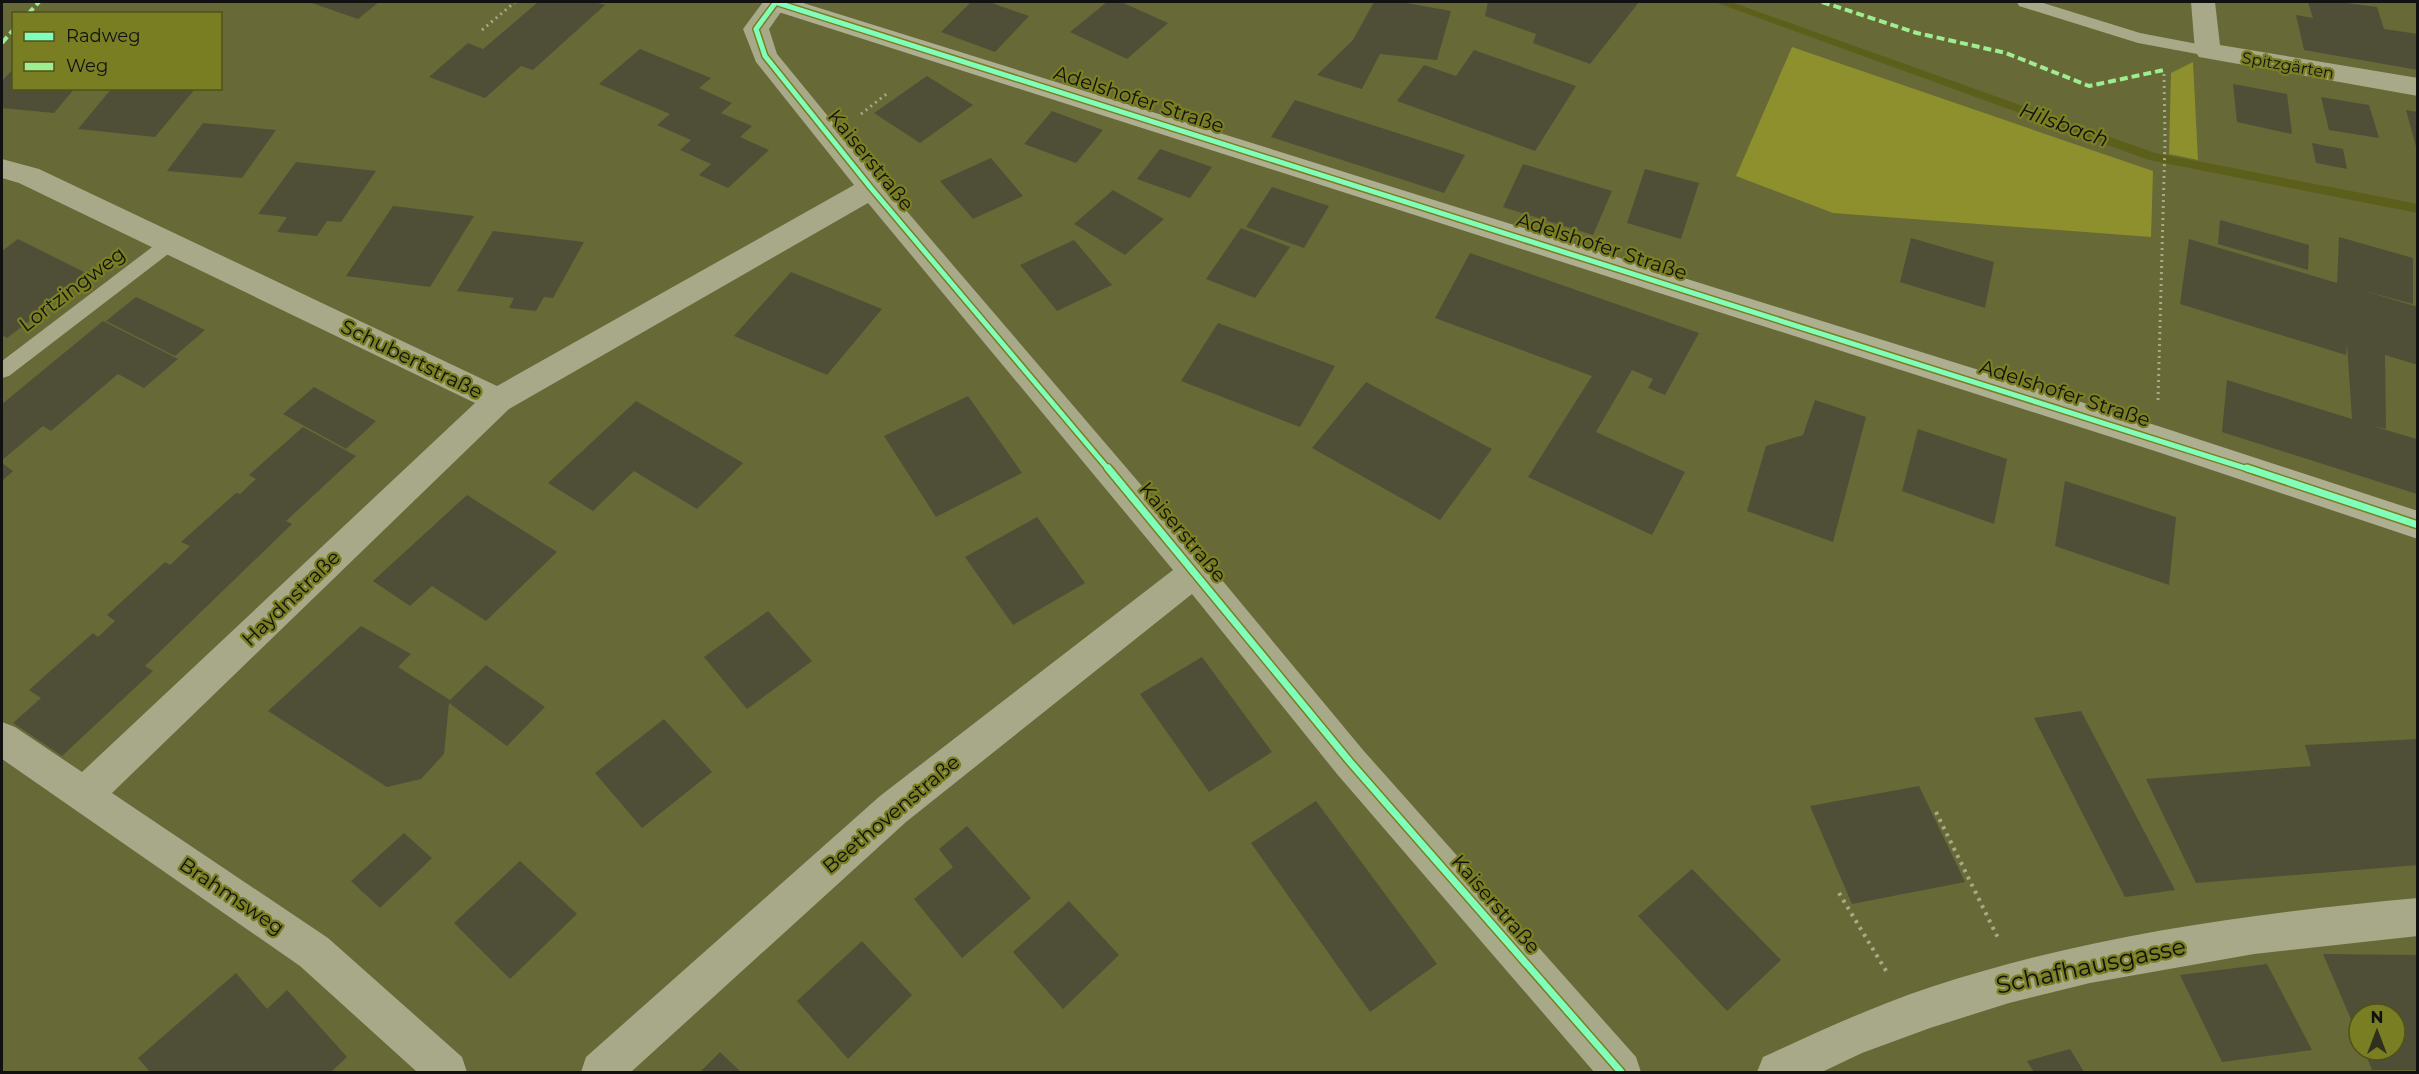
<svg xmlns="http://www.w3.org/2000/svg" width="2419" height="1074" viewBox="0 0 2419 1074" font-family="Montserrat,sans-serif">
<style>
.green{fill:#8d902d}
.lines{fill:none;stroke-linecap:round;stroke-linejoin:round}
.stream{fill:#5b5f1a;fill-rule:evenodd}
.building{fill:#4f4f37}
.path-far1{stroke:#a8a988;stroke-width:3;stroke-dasharray:2 4;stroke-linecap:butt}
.path{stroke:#a8a988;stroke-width:4;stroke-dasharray:3 5;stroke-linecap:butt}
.lane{fill:#a8a988;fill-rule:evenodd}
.street{fill:#a8a988;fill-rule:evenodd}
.secondary{fill:#aeaf90;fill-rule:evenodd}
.quiet{stroke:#9fed91;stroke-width:4;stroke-dasharray:8 4;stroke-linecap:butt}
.cycleway-far1-casing{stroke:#7a7e22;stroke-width:8}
.cycleway-casing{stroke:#7a7e22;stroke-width:10}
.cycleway-far1{stroke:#80ffba;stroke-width:5}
.cycleway{stroke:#80ffba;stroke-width:7}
.labels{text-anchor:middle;stroke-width:4.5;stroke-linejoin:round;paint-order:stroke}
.far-street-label{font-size:16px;fill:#111;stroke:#7a7e22}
.street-label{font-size:20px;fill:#111;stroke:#7a7e22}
.water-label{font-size:21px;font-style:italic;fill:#111;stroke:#7a7e22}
.near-street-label{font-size:24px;fill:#111;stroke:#7a7e22}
</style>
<rect width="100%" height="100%" fill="#676937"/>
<g class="green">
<path d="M1792,47L2153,171L2151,237L1833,213L1736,176Z"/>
<path d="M2193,62L2198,160L2169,154L2171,73Z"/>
</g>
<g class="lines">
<path class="stream" d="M1715,2H1731L2155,153L2418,204V213L2149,160Z"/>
</g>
<g class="building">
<path d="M309,2H379L358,19Z"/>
<path d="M538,2H594L605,5L533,70L521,66L485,98L429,77L468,43L483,49Z"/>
<path d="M971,2H989L1029,16L995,52L941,32Z"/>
<path d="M1107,2H1121L1168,23L1127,59L1070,32Z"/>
<path d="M1374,2H1401L1451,11L1437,60L1380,54L1362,89L1317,75L1353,40Z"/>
<path d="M1488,2H1639L1590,64L1533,43L1536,34L1485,16Z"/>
<path d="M2308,2H2338L2377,7L2384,29L2418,34V70L2304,50L2296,15L2313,18Z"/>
<path d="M640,49L711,78L699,88L732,103L721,113L752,126L740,137L769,150L728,188L699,175L711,164L680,150L691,140L657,125L670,114L599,84Z"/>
<path d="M1474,50L1576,86L1535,151L1397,101L1424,65L1456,76Z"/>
<path d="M14,68V88H75L54,113L2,108V81Z"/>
<path d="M927,76L973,105L920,143L874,113Z"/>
<path d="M2233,84L2287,94L2292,134L2237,122Z"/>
<path d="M112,88H192L195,89L155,137L78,129Z"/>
<path d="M2321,97L2369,105L2379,138L2329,130Z"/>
<path d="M1295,100L1465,155L1444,193L1271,137Z"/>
<path d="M2406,110L2418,112V150H2417Z"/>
<path d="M1052,111L1103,130L1076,163L1024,144Z"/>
<path d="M203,123L276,130L242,178L167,171Z"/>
<path d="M2312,143L2343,149L2347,169L2316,163Z"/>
<path d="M1160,149L1212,167L1190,198L1137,179Z"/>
<path d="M991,158L1023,196L973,219L940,181Z"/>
<path d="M296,162L376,171L341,222L327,221L317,236L277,232L287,217L258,214Z"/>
<path d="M1523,164L1612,191L1593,235L1503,207Z"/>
<path d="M1645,169L1699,183L1681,239L1627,223Z"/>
<path d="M1272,187L1329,206L1304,248L1246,227Z"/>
<path d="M1113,190L1164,219L1125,255L1074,224Z"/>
<path d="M393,206L474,216L430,287L346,276Z"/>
<path d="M2220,220L2309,245L2308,270L2218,244Z"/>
<path d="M1241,228L1290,247L1255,298L1206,279Z"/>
<path d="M493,231L584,242L553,298L544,297L536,311L509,308L514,298L457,291Z"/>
<path d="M2339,237L2413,258V304L2361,290L2418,307V365L2385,355L2386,429L2372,426L2417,439V494L2222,432L2227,380L2352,419L2347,344L2346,355L2180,304L2189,239L2337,283Z"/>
<path d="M1911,238L1994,262L1985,308L1900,282Z"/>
<path d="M18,239L90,275L7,338L2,335V251Z"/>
<path d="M1074,240L1112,285L1057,311L1020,265Z"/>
<path d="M1470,253L1699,333L1665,395L1648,388L1653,379L1632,370L1596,432L1685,472L1652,535L1528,477L1592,376L1435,318Z"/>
<path d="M791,272L882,309L827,375L734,336Z"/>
<path d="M136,297L205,330L175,356L106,321Z"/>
<path d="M103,321L178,359L144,388L118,374L51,431L43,426L2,460V404Z"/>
<path d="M1218,323L1335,366L1300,427L1181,381Z"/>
<path d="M1366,382L1492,449L1440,520L1312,448Z"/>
<path d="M314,387L376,421L346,449L283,414Z"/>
<path d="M968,396L1022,473L936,517L884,436Z"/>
<path d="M1815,400L1866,417L1833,542L1747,511L1766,446L1803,435Z"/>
<path d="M636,401L743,463L697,509L634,471L593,511L548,483Z"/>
<path d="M303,427L356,456L286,521L292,524L145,666L153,671L62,756L13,723L41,698L29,690L93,633L98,637L115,621L107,615L165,562L170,565L190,546L181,542L236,493L240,494L256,479L249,475Z"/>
<path d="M1918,429L2007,459L1994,524L1902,491Z"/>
<path d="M2,463L13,471L2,481Z"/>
<path d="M2065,481L2176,517L2169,585L2055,546Z"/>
<path d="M467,495L557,552L486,621L432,586L410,606L373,581Z"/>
<path d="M1037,517L1085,583L1013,625L965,557Z"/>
<path d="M768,611L812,661L747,709L704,657Z"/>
<path d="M361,626L411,654L398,667L450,700L486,665L545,707L507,746L449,703L444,754L421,779L387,787L268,711Z"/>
<path d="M1202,657L1272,752L1209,792L1140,694Z"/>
<path d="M2081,711L2175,890L2125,897L2034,718Z"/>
<path d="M664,719L712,772L642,828L595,773Z"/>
<path d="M2418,739V865L2196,883L2146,779L2311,766L2305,745Z"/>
<path d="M1919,786L1965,882L1852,904L1810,806Z"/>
<path d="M1316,801L1437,964L1370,1012L1251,843Z"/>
<path d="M967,826L1031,898L962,958L914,899L953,867L939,849Z"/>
<path d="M404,833L432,858L380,908L351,881Z"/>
<path d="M520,861L577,914L510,979L454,923Z"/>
<path d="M1692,869L1781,960L1727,1011L1638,916Z"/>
<path d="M1069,901L1119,955L1063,1009L1013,952Z"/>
<path d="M862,941L912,995L848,1059L797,1001Z"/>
<path d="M2323,954L2418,955V1070H2372L2364,1050H2395V1014H2359V1038Z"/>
<path d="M2267,964L2312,1050L2222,1062L2180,975Z"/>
<path d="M236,973L267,1009L287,990L347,1057L331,1072H150L138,1058Z"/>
<path d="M2070,1049L2084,1072H2034L2027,1061Z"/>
<path d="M720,1052L741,1072H700Z"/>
</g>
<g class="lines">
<g class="path-far1">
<path d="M482,30L515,2"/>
<path d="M861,114L889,92"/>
<path d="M2158,400L2165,141L2164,74"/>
</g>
<g class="path">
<path d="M1936,812L1999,940"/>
<path d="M1839,893L1888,974"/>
</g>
<g class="lane">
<path d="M2017,2H2040L2140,33L2208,46L2216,51L2208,56L2138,43L2019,6Z"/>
<path d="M170,236L176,238L179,243L176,248L9,376L2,378V361L164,238Z"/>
</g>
<g class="street">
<path d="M763,2H788L769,29L777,54L881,181L1207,562L1363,750L1636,1057L1641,1072H1594L1337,774L1192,594L906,822L631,1072H581L586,1057L880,796L1173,570L868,203L509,409L112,793L328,938L462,1057L467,1072H417L300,966L2,759V722L15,727L82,772L475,403L19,183L2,178V159L39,169L497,386L854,185L756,62L743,29Z"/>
<path d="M2191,2H2215L2220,45L2418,78V96L2199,57L2195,51Z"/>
<path d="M2418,898V936L2254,954L2090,983L2009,1003L1930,1028L1862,1053L1822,1072H1757L1763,1057C1818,1032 1873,1006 1931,987C2089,935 2253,913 2418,898Z"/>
</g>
<path class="secondary" d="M763,2H800L2158,426L2418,511V539L2158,452L766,8Z"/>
<g class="quiet">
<path d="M1822,2L1917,33L2006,53L2089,86L2164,70"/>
<path d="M28,14L39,2"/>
<path d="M2,43L14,29"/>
</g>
<g class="cycleway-far1-casing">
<g id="cycleway-far1">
<path d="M775,2L2251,470"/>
<path d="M776,2L756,29L765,56L871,188L1109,470"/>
</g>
</g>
<g class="cycleway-casing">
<g id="cycleway">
<path d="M1108,468L1350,762L1621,1072"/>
<path d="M2247,468L2418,525"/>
</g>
</g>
<use href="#cycleway-far1" class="cycleway-far1"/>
<use href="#cycleway" class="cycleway"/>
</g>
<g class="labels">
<g class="far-street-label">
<text transform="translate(2288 65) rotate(10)" y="6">Spitzgärten</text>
</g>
<g class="street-label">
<text transform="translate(1139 99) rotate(18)" y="7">Adelshofer Straße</text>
<text transform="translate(871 160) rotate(51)" y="7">Kaiserstraße</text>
<text transform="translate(1602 246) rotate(18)" y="7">Adelshofer Straße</text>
<text transform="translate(72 289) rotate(-37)" y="7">Lortzingweg</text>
<text transform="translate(412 359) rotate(26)" y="7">Schubertstraße</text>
<text transform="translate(2065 393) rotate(18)" y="7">Adelshofer Straße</text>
<text transform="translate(1183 532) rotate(50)" y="7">Kaiserstraße</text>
<text transform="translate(291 598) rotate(-44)" y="7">Haydnstraße</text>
<text transform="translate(891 814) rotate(-40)" y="7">Beethovenstraße</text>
<text transform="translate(232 896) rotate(34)" y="7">Brahmsweg</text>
<text transform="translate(1496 904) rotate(49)" y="7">Kaiserstraße</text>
</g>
<g class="water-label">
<text transform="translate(2064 125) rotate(20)" y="7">Hilsbach</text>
</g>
<g class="near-street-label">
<text transform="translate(2091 966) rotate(-12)" y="8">Schafhausgasse</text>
</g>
</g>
<rect width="2419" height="1074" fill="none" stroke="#111111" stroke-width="6"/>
<rect x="12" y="12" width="210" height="78" fill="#7a7e22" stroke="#50521b" stroke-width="1.5"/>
<rect x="24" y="32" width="30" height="9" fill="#80ffba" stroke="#50521b" stroke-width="1.5"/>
<text x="66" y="42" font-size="18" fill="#111111">Radweg</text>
<rect x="24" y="62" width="30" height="9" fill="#9fed91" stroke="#50521b" stroke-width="1.5"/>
<text x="66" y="72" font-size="18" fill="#111111">Weg</text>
<g transform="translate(2377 1032)"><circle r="28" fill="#7a7e22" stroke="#50521b" stroke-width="1.5"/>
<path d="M0-4.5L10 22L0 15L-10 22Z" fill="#2f301e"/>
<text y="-9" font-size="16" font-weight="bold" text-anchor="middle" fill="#111111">N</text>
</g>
</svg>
